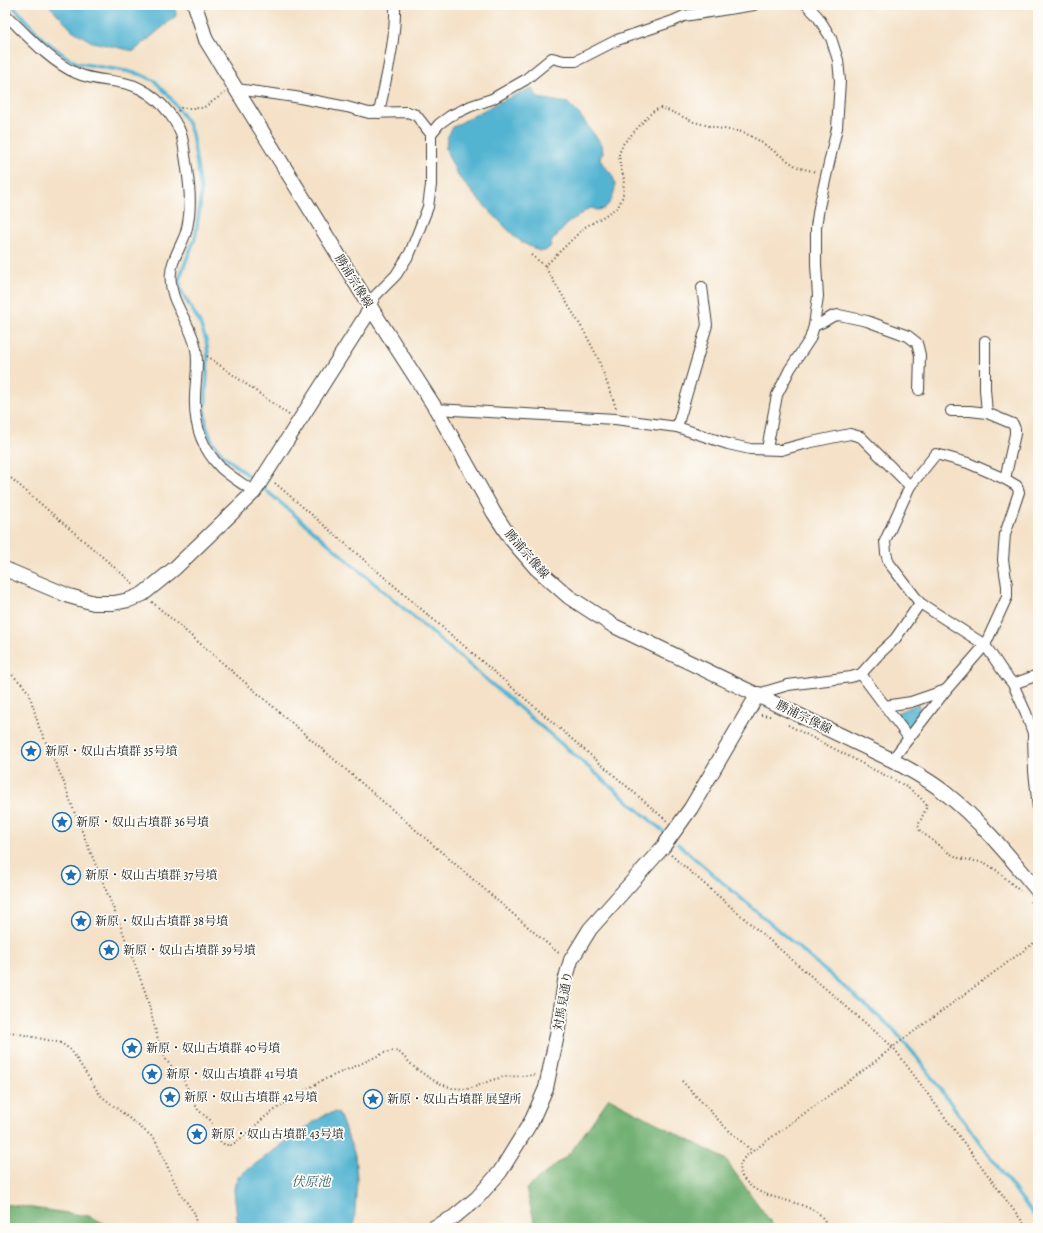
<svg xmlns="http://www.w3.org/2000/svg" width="1043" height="1233" viewBox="0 0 1043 1233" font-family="Alegreya,'Noto Serif JP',serif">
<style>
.forest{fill:#71b072;stroke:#466647}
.water{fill:#53b4d2;stroke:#386877}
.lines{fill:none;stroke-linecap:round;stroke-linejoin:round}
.stream{stroke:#53b4d2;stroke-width:3.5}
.street-casing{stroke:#3c3a36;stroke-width:12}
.secondary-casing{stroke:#3c3a36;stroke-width:16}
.path{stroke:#3c3a36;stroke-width:2;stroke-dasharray:1 3;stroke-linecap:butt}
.street{stroke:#fff;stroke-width:10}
.secondary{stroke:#fff;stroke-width:14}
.labels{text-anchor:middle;stroke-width:3.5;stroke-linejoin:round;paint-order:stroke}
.street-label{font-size:12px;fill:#1c1c1c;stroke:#fdfcf7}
.poi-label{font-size:12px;fill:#1c1c1c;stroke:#fdfcf7;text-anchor:start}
.water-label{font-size:13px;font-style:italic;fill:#35606e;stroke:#fdfcf7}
</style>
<rect width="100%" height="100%" fill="#fdfcf7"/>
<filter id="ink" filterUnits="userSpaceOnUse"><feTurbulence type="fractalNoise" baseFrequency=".025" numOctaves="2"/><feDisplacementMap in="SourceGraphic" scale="8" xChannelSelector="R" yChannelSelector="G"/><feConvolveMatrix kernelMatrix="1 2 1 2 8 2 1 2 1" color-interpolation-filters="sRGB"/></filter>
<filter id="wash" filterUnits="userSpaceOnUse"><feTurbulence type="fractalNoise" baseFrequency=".012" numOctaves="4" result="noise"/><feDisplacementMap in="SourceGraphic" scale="16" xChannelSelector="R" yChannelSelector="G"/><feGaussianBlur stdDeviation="0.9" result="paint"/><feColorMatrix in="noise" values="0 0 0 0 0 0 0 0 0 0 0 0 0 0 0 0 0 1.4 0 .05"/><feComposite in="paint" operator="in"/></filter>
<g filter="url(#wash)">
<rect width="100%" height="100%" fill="#f4e1c7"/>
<g class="forest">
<path d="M609,1098L725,1159L775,1228H536L526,1189L571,1152Z"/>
<path d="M5,1204L89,1216L105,1224L108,1228H5Z"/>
</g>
<g class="water">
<path d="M49,5H175L176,16L134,51L92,42L72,30Z"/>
<path d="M532,88L538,98L568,103L579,114L602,145L603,154L600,157C601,164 604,165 608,170C620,182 615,199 604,209L597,210L592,208L588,209L577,217L570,221L552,241L550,247L545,251H539L523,243L514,236L478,199L458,176L450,159L446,149L447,138L453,127L495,104Z"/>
<path d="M918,704L920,710L909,730L896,713Z"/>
<path d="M336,1112L339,1114L355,1155L357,1178L354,1228H238L234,1190L235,1183L239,1176L306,1127L327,1114Z"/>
</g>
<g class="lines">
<g class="stream">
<path d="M12,5L40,36L65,56L77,63L126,71L142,75L155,81L169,96L188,123L192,134L201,190L200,207L195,238L179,279L181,291L199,321L206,340L208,353L205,413L206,426L212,441L218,449L224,456L256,482"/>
<path d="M261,486L664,832"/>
<path d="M678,844L893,1029L915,1055L1038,1221"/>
</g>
</g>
</g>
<g filter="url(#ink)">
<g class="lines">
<g class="street-casing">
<g id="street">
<path d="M5,14C26,34 49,61 76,73C91,80 108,80 124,83C148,88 168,107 179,129C183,137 184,147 185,155C189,181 193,206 186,232C182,245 172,259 171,272C167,301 191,321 196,349C199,365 195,382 195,398C194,425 202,449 221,468C231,477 243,484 254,492"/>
<path d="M236,89L295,97L347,107L369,113L407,112L416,115L431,134"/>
<path d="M379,113C386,77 396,41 395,5"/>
<path d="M371,308L374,297L396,275L410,253L428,207L431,185V134L439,124L450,116L471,106L492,99L525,80L552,58L564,61H576L617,40L673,21L684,16L754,5"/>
<path d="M814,326L823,322L833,316L839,315L867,321L908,336L917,343L920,355L919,390"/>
<path d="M436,409L615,419L677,427L728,444L750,449L781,450L807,443L850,434L861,437L910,486L885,541L886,553L889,563L920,603L985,645L1004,673L1013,684L1026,713L1033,733L1034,771L1038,808"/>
<path d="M951,411H970L987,413"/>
<path d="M677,427L707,325L702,287"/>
<path d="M767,449L777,395L790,369L810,339L814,326L818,296L816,265V227L819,207L837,128L840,81L838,60L831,38L818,17L807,5"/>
<path d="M910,486L936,454L968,463L1005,479"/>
<path d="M861,674L909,738"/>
<path d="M1013,684L1038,675"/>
<path d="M758,694L788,685L851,677L861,674L880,653L895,639L920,603"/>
<path d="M885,706L911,702L946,690"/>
<path d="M892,760L946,690L985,645L1007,597V586L1003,560L1005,534L1019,492L1017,486L1005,479L1015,434V429L1013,424L987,413L985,389V341"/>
</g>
</g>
<g class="secondary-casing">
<g id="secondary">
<path d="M195,5L206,40L236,89L371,308L436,409L494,513L511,539L536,568L569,597L614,626L892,760C910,770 928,779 944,792C980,820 1009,856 1038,891"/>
<path d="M5,569L69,596L94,603H114L129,600L143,594L175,568L254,492L371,308"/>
<path d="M433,1228L454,1217L477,1198L500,1172L532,1120L546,1088L557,1035L565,981L571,960L590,929L663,847L691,808L758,694"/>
</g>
</g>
<g class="path">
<path d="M178,111L181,108H203L225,93"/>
<path d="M531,255L544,265L585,333L598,358L616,408"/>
<path d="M545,266L585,227L601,218L618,207L623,196L624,179L620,165L619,154L623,144L652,112L660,108L670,111L694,122L717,128L743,132L758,140L797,167L816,172"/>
<path d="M207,356L289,415"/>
<path d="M5,473L135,585"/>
<path d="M275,483L667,821"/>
<path d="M152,602L557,952L561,954"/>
<path d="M5,672L11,674L21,683L29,693L39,727L63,780L75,814L121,927L146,994L160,1047L166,1060L173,1068L181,1075L198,1110L210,1120L220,1141L225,1145H231L238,1141L266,1116L304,1091L323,1080L358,1065L384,1053L393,1051L399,1052L415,1068L428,1077L438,1083L452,1088L467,1089L475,1087L492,1080L503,1077L537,1075"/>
<path d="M761,715L770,716"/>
<path d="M788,725C817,740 845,754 874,770C892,779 915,788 927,806L918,826L920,831L949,853L959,858L985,863L996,870L1020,891"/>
<path d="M671,855L893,1047L1027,1228"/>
<path d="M1030,901L1038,911"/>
<path d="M5,1032H11L61,1043L71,1050L100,1095L155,1139L174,1181L181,1194L195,1214L196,1228"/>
<path d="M682,1081L725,1127L752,1151"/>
<path d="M829,1228C826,1223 823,1217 818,1213C812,1209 802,1205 795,1203C777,1197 755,1195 743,1178C740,1174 738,1168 741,1163C742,1161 744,1158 746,1156L868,1067L893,1047L1038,940"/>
</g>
<use href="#street" class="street"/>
<use href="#secondary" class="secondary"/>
</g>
</g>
<defs>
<g id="sight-ring" transform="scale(1)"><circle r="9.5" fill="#fdfcf7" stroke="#1f6fb2" stroke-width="1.5"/><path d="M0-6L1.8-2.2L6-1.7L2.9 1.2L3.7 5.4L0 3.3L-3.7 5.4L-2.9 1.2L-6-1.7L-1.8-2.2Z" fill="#1f6fb2"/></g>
</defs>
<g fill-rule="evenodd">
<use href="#sight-ring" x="31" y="751"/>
<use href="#sight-ring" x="62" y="822"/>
<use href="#sight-ring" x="71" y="875"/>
<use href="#sight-ring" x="81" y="921"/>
<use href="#sight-ring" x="109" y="950"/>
<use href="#sight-ring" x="132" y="1048"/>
<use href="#sight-ring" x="152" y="1074"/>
<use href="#sight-ring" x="170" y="1097"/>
<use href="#sight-ring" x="373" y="1099"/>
<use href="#sight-ring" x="197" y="1134"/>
</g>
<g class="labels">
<g class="street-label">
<text transform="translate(354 281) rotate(58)" y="4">勝浦宗像線</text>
<text transform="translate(527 554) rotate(49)" y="4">勝浦宗像線</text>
<text transform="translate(804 717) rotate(26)" y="4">勝浦宗像線</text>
<text transform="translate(563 1001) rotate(-80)" y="4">対馬見通り</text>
</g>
<g class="poi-label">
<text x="45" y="755">新原・奴山古墳群 35号墳</text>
<text x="76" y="826">新原・奴山古墳群 36号墳</text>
<text x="85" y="879">新原・奴山古墳群 37号墳</text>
<text x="95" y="925">新原・奴山古墳群 38号墳</text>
<text x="123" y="954">新原・奴山古墳群 39号墳</text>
<text x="146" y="1052">新原・奴山古墳群 40号墳</text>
<text x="166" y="1078">新原・奴山古墳群 41号墳</text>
<text x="184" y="1101">新原・奴山古墳群 42号墳</text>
<text x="387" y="1103">新原・奴山古墳群 展望所</text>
<text x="211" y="1138">新原・奴山古墳群 43号墳</text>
</g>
<g class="water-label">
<text x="311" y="1186">伏原池</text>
</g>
</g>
<rect width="1043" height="1233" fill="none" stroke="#fdfcf7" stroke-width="20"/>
</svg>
